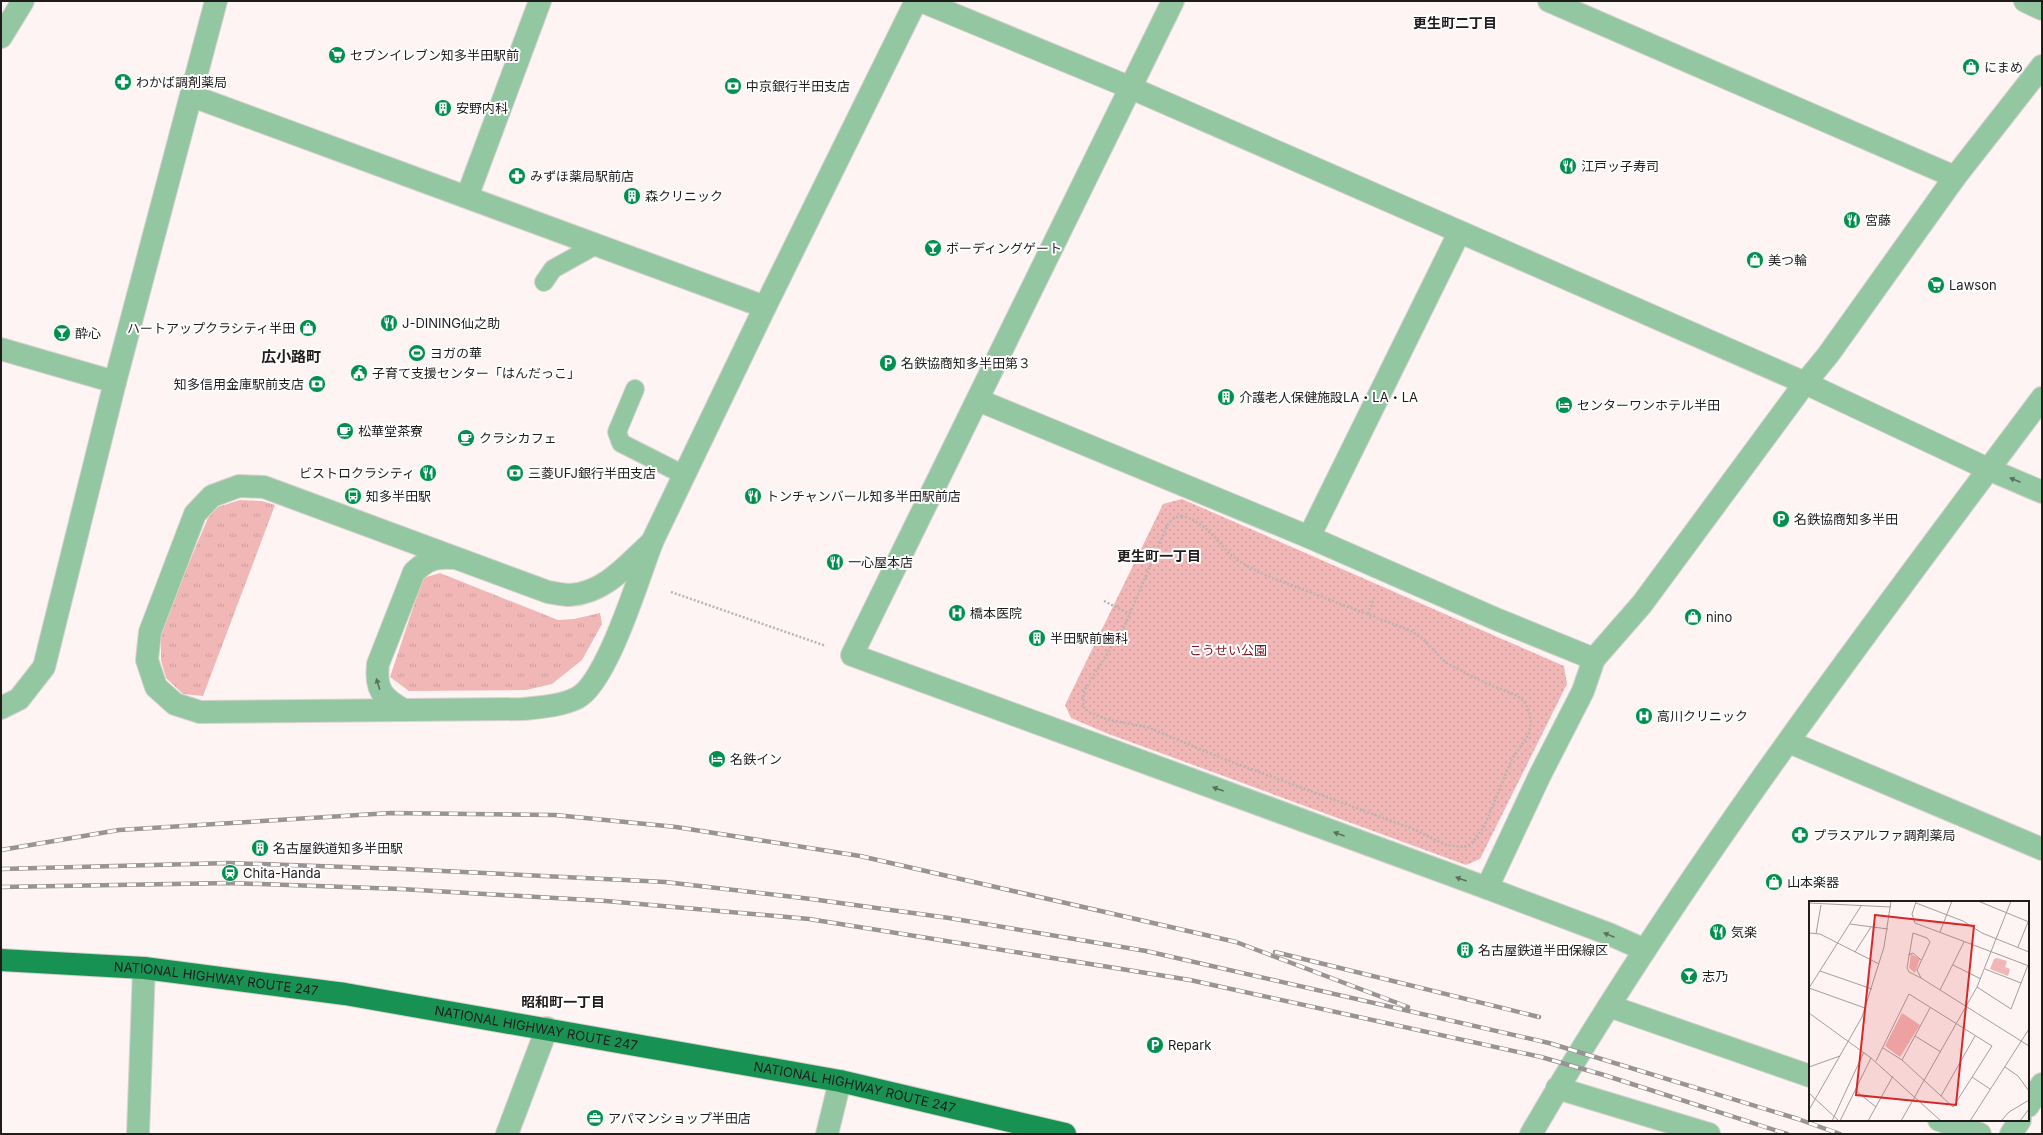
<svg xmlns="http://www.w3.org/2000/svg" width="2043" height="1135" viewBox="0 0 2043 1135" font-family="Inter,'Noto Sans JP',sans-serif">
<style>
.grass{fill:url(#grass-tufts)}
.park{fill:url(#park-dots)}
.lines{fill:none;stroke-linecap:round;stroke-linejoin:round}
.service-casing{stroke:#dad1d1;stroke-width:20}
.minor-casing{stroke:#dad1d1;stroke-width:24}
.tertiary-casing{stroke:#dad1d1;stroke-width:24}
.trunk-casing{stroke:#dad1d1;stroke-width:24}
.path{stroke:#bbb2b2;stroke-width:2.5;stroke-dasharray:2 2;stroke-linecap:butt}
.service{stroke:#92c7a2;stroke-width:18}
.minor{stroke:#92c7a2;stroke-width:22}
.tertiary{stroke:#92c7a2;stroke-width:22}
.trunk{stroke:#189253;stroke-width:22}
.rail-casing{stroke:#9a9393;stroke-width:4.5}
.rail{stroke:#fff;stroke-width:3;stroke-dasharray:9;stroke-linecap:butt}
.oneway{fill:#59725f}
.labels{text-anchor:middle;stroke-width:4;stroke-linejoin:round;paint-order:stroke}
.poi-label{font-size:13px;fill:#201c1c;stroke:#fff;text-anchor:start}
.park-label{font-size:13px;fill:#7a0f21;stroke:#fff}
.street-label{font-size:13px;fill:#201c1c;stroke:#fff}
.neighbourhood-label{font-size:14px;font-weight:bold;fill:#201c1c;stroke:#fff}
.quarter-label{font-size:15px;font-weight:bold;fill:#201c1c;stroke:#fff}
.inset-road{fill:none;stroke:#a59e9e;stroke-width:1}
.view{fill:#d62828;fill-opacity:0.15;stroke:#d62828;stroke-width:2}
.inset-edge{fill:none;stroke:#201c1c;stroke-width:2}
</style>
<defs>
<pattern id="grass-tufts" width="24" height="20" patternUnits="userSpaceOnUse"><rect width="24" height="20" fill="#f1b7b6"/><path d="M3 7l-1-3M5 7V3M7 7l1-3M15 17l-1-3M17 17v-4M19 17l1-3" fill="none" stroke="#ce9d9c"/></pattern>
<pattern id="park-dots" width="8" height="8" patternUnits="userSpaceOnUse"><rect width="8" height="8" fill="#f1b7b6"/><path d="M2 2h.1M6 6h.1" fill="none" stroke="#ce9d9c" stroke-width="1.8" stroke-linecap="round"/></pattern>
</defs>
<rect width="100%" height="100%" fill="#fef4f4"/>
<g class="grass">
<path d="M240,500L262,501L275,505L203,696L183,694L166,678L161,660V629L208,518L218,507Z"/>
<path d="M440,573L558,620L574,619L600,613L602,624L582,660L552,684L526,690L409,691L390,677L423,578Z"/>
</g>
<path class="park" d="M1182,499L1564,666L1567,684L1480,859L1466,865L1106,733L1071,718L1065,705L1163,504Z"/>
<g class="lines">
<g class="service-casing">
<g id="service">
<path d="M544,282L553,269L596,245"/>
<path d="M635,389L617,432L621,443L684,475"/>
</g>
</g>
<g class="minor-casing">
<g id="minor">
<path d="M1173,1L852,655L1487,888L1609,934L1645,950"/>
<path d="M1549,1L1955,177"/>
<path d="M2025,1L2042,9"/>
<path d="M1,37L23,1"/>
<path d="M192,96L765,307"/>
<path d="M467,197L540,1"/>
<path d="M1,349L115,382"/>
<path d="M978,400L1309,537L1496,619L1594,659"/>
<path d="M1988,469L2042,492"/>
<path d="M239,486L264,487L548,592C555,593 563,595 570,595C605,593 628,564 652,542C639,576 607,683 577,698C561,706 541,707 523,709L200,712L175,704L156,687L147,660L150,632L195,514L212,496Z"/>
<path d="M1309,537L1459,233"/>
<path d="M404,710C382,698 375,689 378,664L414,572C427,560 434,557 452,558"/>
<path d="M1789,742L2042,849"/>
<path d="M1487,888L1540,775L1583,691L1594,659L1642,604L1805,383L1828,355L1955,177L2042,66"/>
<path d="M1609,1006L1810,1076"/>
<path d="M1557,1088L1709,1134"/>
<path d="M2028,1106L2042,1084"/>
<path d="M1939,1120L1980,1134"/>
<path d="M138,1134L144,968"/>
<path d="M507,1134L547,1028"/>
<path d="M827,1134L840,1081"/>
<path d="M2011,1134L2020,1120"/>
</g>
</g>
<g class="tertiary-casing">
<g id="tertiary">
<path d="M921,1L1129,87L1805,383L1988,469"/>
<path d="M652,542L765,307L916,1"/>
<path d="M1,708L19,699L44,667L115,382L216,1"/>
<path d="M1531,1134C1681,876 1863,637 2042,398"/>
</g>
</g>
<g class="trunk-casing">
<g id="trunk">
<path id="s1" d="M1,960L144,968L345,994L840,1081L1065,1134"/>
</g>
</g>
<g class="path">
<path d="M1181,516C1203,520 1214,538 1229,553C1238,562 1250,567 1260,573L1411,631L1423,639L1445,662L1483,682L1516,695L1524,701L1529,711L1531,722L1529,734L1512,759L1484,827L1472,843L1464,847L1446,845L1413,829L1224,759L1147,727L1109,720L1096,715L1089,712L1083,706L1084,691L1125,625L1168,524L1174,518Z"/>
<path d="M671,592L826,646"/>
<path d="M1104,601L1130,614"/>
<path d="M1368,614L1375,596"/>
</g>
<use href="#service" class="service"/>
<use href="#minor" class="minor"/>
<use href="#tertiary" class="tertiary"/>
<use href="#trunk" class="trunk"/>
<g class="rail-casing">
<g id="rail">
<path d="M1,850L119,830L391,813L555,815L676,827L860,856L1236,942L1408,1007"/>
<path d="M1,869L229,863L402,869L665,882L811,899L949,918L1146,951L1549,1043L1798,1119L1840,1134"/>
<path d="M1,887L230,883L401,889L606,901L809,919L1190,980L1541,1057L1604,1075L1787,1134"/>
<path d="M1275,952L1539,1017"/>
</g>
</g>
<use href="#rail" class="rail"/>
</g>
<defs><path id="oneway-solid" d="M-6-.8H1V-3.2L6.5 0L1 3.2V.8H-6Z"/></defs>
<g class="oneway">
<use href="#oneway-solid" transform="translate(2015 480) rotate(-157)"/>
<use href="#oneway-solid" transform="translate(378 684) rotate(-107)"/>
<use href="#oneway-solid" transform="translate(1218 789) rotate(-160)"/>
<use href="#oneway-solid" transform="translate(1339 834) rotate(-160)"/>
<use href="#oneway-solid" transform="translate(1461 879) rotate(-160)"/>
<use href="#oneway-solid" transform="translate(1609 935) rotate(-158)"/>
</g>
<defs>
<g id="supermarket-disc" transform="scale(0.9)"><circle r="9.5" fill="#008f4e" stroke="#fff"/><path d="M-6-5.5h2.5l.6 2H6L4.5 2H-2.5L-4.4-4H-6ZM-1.5 3.2a1.3 1.3 0 1 0 .1 0ZM3 3.2a1.3 1.3 0 1 0 .1 0Z" fill="#fff"/></g>
<g id="shop-disc" transform="scale(0.9)"><circle r="9.5" fill="#008f4e" stroke="#fff"/><path d="M-5-2.5h2.3a2.7 3.5 0 0 1 5.4 0H5L5.5 6h-11ZM-1.5-2.5h3a1.5 2.3 0 0 0-3 0Z" fill="#fff"/></g>
<g id="pharmacy-disc" transform="scale(0.9)"><circle r="9.5" fill="#008f4e" stroke="#fff"/><path d="M-2-6h4v4h4v4h-4v4h-4v-4h-4v-4h4Z" fill="#fff"/></g>
<g id="bank-disc" transform="scale(0.9)"><circle r="9.5" fill="#008f4e" stroke="#fff"/><path d="M-6-4H6V4H-6ZM0-2.3a2.3 2.3 0 1 0 0 4.6a2.3 2.3 0 1 0 0-4.6Z" fill="#fff"/></g>
<g id="building-disc" transform="scale(0.9)"><circle r="9.5" fill="#008f4e" stroke="#fff"/><path d="M-4-6H4V6H1V3H-1V6H-4ZM-2.5-4.3h1.7v1.8h-1.7ZM.8-4.3h1.7v1.8H.8ZM-2.5-1h1.7V.8h-1.7ZM.8-1h1.7V.8H.8Z" fill="#fff"/></g>
<g id="restaurant-disc" transform="scale(0.9)"><circle r="9.5" fill="#008f4e" stroke="#fff"/><path d="M-5-6h1v4h1v-4h1v4h1v-4h1v5L-1.5 .5V6h-2V.5L-5-1ZM5-6V6H3V1.5H1.5Q1.5-4 5-6Z" fill="#fff"/></g>
<g id="bar-disc" transform="scale(0.9)"><circle r="9.5" fill="#008f4e" stroke="#fff"/><path d="M-6-5H6L.8 .8V4.5H3.5V6h-7V4.5H-.8V.8Z" fill="#fff"/></g>
<g id="stadium-disc" transform="scale(0.9)"><circle r="9.5" fill="#008f4e" stroke="#fff"/><path d="M0-5a6.5 5 0 1 0 0 10a6.5 5 0 1 0 0-10ZM-3.5-1.8h7v3.6h-7Z" fill="#fff"/></g>
<g id="parking-disc" transform="scale(0.9)"><circle r="9.5" fill="#008f4e" stroke="#fff"/><path d="M-3.5-5.5H1a3.5 3.5 0 0 1 0 7H-1V5.5H-3.5ZM-1-3.4V-.6H.8a1.4 1.4 0 0 0 0-2.8Z" fill="#fff"/></g>
<g id="civic-disc" transform="scale(0.9)"><circle r="9.5" fill="#008f4e" stroke="#fff"/><path d="M-.6-6.5H3V-4.5H.6V-3L4-1V1h2V6H-6V1h2V-1L-.6-3ZM-1.2 2.5V6h2.4V2.5Z" fill="#fff"/></g>
<g id="hotel-disc" transform="scale(0.9)"><circle r="9.5" fill="#008f4e" stroke="#fff"/><path d="M-6-4.5h1.5V1H6V5H4.5V3h-9V5H-6ZM-4 0a1.8 1.8 0 1 1 3.6 0ZM.5 0V-2.5h3Q6-2.5 6 0Z" fill="#fff"/></g>
<g id="cafe-disc" transform="scale(0.9)"><circle r="9.5" fill="#008f4e" stroke="#fff"/><path d="M-5.5-4.5H6V0H3Q3 3.5 0 3.5H-2.5Q-5.5 3.5-5.5 0ZM3-3.2v2h1.7v-2ZM-6 4.5H4V6H-6Z" fill="#fff"/></g>
<g id="bus-disc" transform="scale(0.9)"><circle r="9.5" fill="#008f4e" stroke="#fff"/><path d="M-5-6H5V4H4V6H2V4H-2V6H-4V4H-5ZM-3.5-4V0h7V-4ZM-3.5 1.2v1.5H-2V1.2ZM2 1.2v1.5H3.5V1.2Z" fill="#fff"/></g>
<g id="hospital-disc" transform="scale(0.9)"><circle r="9.5" fill="#008f4e" stroke="#fff"/><path d="M-5-5h3v3.5h4V-5h3V5h-3V1.5h-4V5h-3Z" fill="#fff"/></g>
<g id="station-disc" transform="scale(0.9)"><circle r="9.5" fill="#008f4e" stroke="#fff"/><path d="M-3-6H3Q5-6 5-4V2Q5 4 3 4L4.5 6H3L1.5 4h-3L-3 6H-4.5L-3 4Q-5 4-5 2V-4Q-5-6-3-6ZM-3.5-4v3h7v-3ZM-3.5 1v1.5H-2V1ZM2 1v1.5H3.5V1Z" fill="#fff"/></g>
<g id="office-disc" transform="scale(0.9)"><circle r="9.5" fill="#008f4e" stroke="#fff"/><path d="M-6-3h4V-5.5h4V-3h4V5H-6ZM-1-4.5V-3h2v-1.5ZM-6 0V1H6V0Z" fill="#fff"/></g>
</defs>
<g fill-rule="evenodd">
<use href="#supermarket-disc" x="337" y="55"/>
<use href="#shop-disc" x="1971" y="67"/>
<use href="#pharmacy-disc" x="123" y="82"/>
<use href="#bank-disc" x="733" y="86"/>
<use href="#building-disc" x="443" y="108"/>
<use href="#restaurant-disc" x="1568" y="166"/>
<use href="#pharmacy-disc" x="517" y="176"/>
<use href="#building-disc" x="632" y="196"/>
<use href="#restaurant-disc" x="1852" y="220"/>
<use href="#bar-disc" x="933" y="248"/>
<use href="#shop-disc" x="1755" y="260"/>
<use href="#supermarket-disc" x="1936" y="285"/>
<use href="#restaurant-disc" x="389" y="323"/>
<use href="#shop-disc" x="308" y="328"/>
<use href="#bar-disc" x="62" y="333"/>
<use href="#stadium-disc" x="417" y="353"/>
<use href="#parking-disc" x="888" y="363"/>
<use href="#civic-disc" x="359" y="373"/>
<use href="#bank-disc" x="317" y="384"/>
<use href="#building-disc" x="1226" y="397"/>
<use href="#hotel-disc" x="1564" y="405"/>
<use href="#cafe-disc" x="345" y="431"/>
<use href="#cafe-disc" x="466" y="438"/>
<use href="#restaurant-disc" x="428" y="473"/>
<use href="#bank-disc" x="515" y="473"/>
<use href="#bus-disc" x="353" y="496"/>
<use href="#restaurant-disc" x="753" y="496"/>
<use href="#parking-disc" x="1781" y="519"/>
<use href="#restaurant-disc" x="835" y="562"/>
<use href="#hospital-disc" x="957" y="613"/>
<use href="#shop-disc" x="1693" y="617"/>
<use href="#building-disc" x="1037" y="638"/>
<use href="#hospital-disc" x="1644" y="716"/>
<use href="#hotel-disc" x="717" y="759"/>
<use href="#pharmacy-disc" x="1800" y="835"/>
<use href="#building-disc" x="260" y="848"/>
<use href="#station-disc" x="230" y="873"/>
<use href="#shop-disc" x="1774" y="882"/>
<use href="#restaurant-disc" x="1718" y="932"/>
<use href="#building-disc" x="1465" y="950"/>
<use href="#bar-disc" x="1689" y="976"/>
<use href="#parking-disc" x="1155" y="1045"/>
<use href="#office-disc" x="595" y="1118"/>
</g>
<g class="labels">
<g class="poi-label">
<text x="350" y="60">セブンイレブン知多半田駅前</text>
<text x="1984" y="72">にまめ</text>
<text x="136" y="87">わかば調剤薬局</text>
<text x="746" y="91">中京銀行半田支店</text>
<text x="456" y="113">安野内科</text>
<text x="1581" y="171">江戸ッ子寿司</text>
<text x="530" y="181">みずほ薬局駅前店</text>
<text x="645" y="201">森クリニック</text>
<text x="1865" y="225">宮藤</text>
<text x="946" y="253">ボーディングゲート</text>
<text x="1768" y="265">美つ輪</text>
<text x="1949" y="290">Lawson</text>
<text x="402" y="328">J-DINING仙之助</text>
<text x="295" y="333" text-anchor="end">ハートアップクラシティ半田</text>
<text x="75" y="338">酔心</text>
<text x="430" y="358">ヨガの華</text>
<text x="901" y="368">名鉄協商知多半田第３</text>
<text x="372" y="378">子育て支援センター「はんだっこ」</text>
<text x="304" y="389" text-anchor="end">知多信用金庫駅前支店</text>
<text x="1239" y="402">介護老人保健施設LA・LA・LA</text>
<text x="1577" y="410">センターワンホテル半田</text>
<text x="358" y="436">松華堂茶寮</text>
<text x="479" y="443">クラシカフェ</text>
<text x="415" y="478" text-anchor="end">ビストロクラシティ</text>
<text x="528" y="478">三菱UFJ銀行半田支店</text>
<text x="366" y="501">知多半田駅</text>
<text x="766" y="501">トンチャンバール知多半田駅前店</text>
<text x="1794" y="524">名鉄協商知多半田</text>
<text x="848" y="567">一心屋本店</text>
<text x="970" y="618">橋本医院</text>
<text x="1706" y="622">nino</text>
<text x="1050" y="643">半田駅前歯科</text>
<text x="1657" y="721">高川クリニック</text>
<text x="730" y="764">名鉄イン</text>
<text x="1813" y="840">プラスアルファ調剤薬局</text>
<text x="273" y="853">名古屋鉄道知多半田駅</text>
<text x="243" y="878">Chita-Handa</text>
<text x="1787" y="887">山本楽器</text>
<text x="1731" y="937">気楽</text>
<text x="1478" y="955">名古屋鉄道半田保線区</text>
<text x="1702" y="981">志乃</text>
<text x="1168" y="1050">Repark</text>
<text x="608" y="1123">アパマンショップ半田店</text>
</g>
<g class="park-label">
<text x="1228" y="655">こうせい公園</text>
</g>
<g class="street-label">
<text dy="5" stroke="none"><textPath href="#s1" startOffset="216">NATIONAL HIGHWAY ROUTE 247</textPath></text>
<text dy="5" stroke="none"><textPath href="#s1" startOffset="540">NATIONAL HIGHWAY ROUTE 247</textPath></text>
<text dy="5" stroke="none"><textPath href="#s1" startOffset="864">NATIONAL HIGHWAY ROUTE 247</textPath></text>
</g>
<g class="neighbourhood-label">
<text x="1455" y="28">更生町二丁目</text>
<text x="1159" y="561">更生町一丁目</text>
<text x="563" y="1007">昭和町一丁目</text>
</g>
<g class="quarter-label">
<text x="291" y="362">広小路町</text>
</g>
</g>
<g transform="translate(1809 901)">
<rect width="220" height="220" fill="#fef4f4"/>
<path d="M102,53L111,58L106,72L100,67Z" fill="#f1b7b6"/>
<path d="M188,57L198,60L196,66L201,68L199,75L181,68L185,58ZM93,112L111,124L91,156L76,145Z" fill="#f1b7b6"/>
<path class="inset-road" d="M169,0L220,21M107,1L103,13L106,22L183,51M0,2L82,6M107,2L154,20L173,32L220,51M41,23L79,28M131,31L143,0M0,32L11,33L70,63M104,32L118,37L121,41L108,69L112,77L100,71L98,67ZM7,33L12,4M209,46L219,21M46,51L62,26M183,51L220,65M99,54L104,52L112,59M144,64L172,78M176,68L212,82M11,70L63,88M112,77L220,145M168,86L202,108L219,64M0,87L52,5M0,87L56,107M131,89L155,41M0,112L62,157L132,220M106,135L132,151M93,159L121,107M67,160L100,93L183,145L144,206L93,159L74,147M0,166L31,155M196,166L209,175L220,190M163,176L181,188M47,190L67,206M0,192L30,220M132,195L166,135M0,209L53,116L75,46L82,0M23,220L55,151M31,220L62,157M59,220L84,175M92,220L168,86L202,0M161,220L220,128M192,220L200,211L220,199M211,220L220,208"/>
<path class="view" d="M66,14L165,25L147,204L47,194Z"/>
<rect width="220" height="220" class="inset-edge"/>
</g>
<rect width="2043" height="1135" fill="none" stroke="#201c1c" stroke-width="4"/>
</svg>
